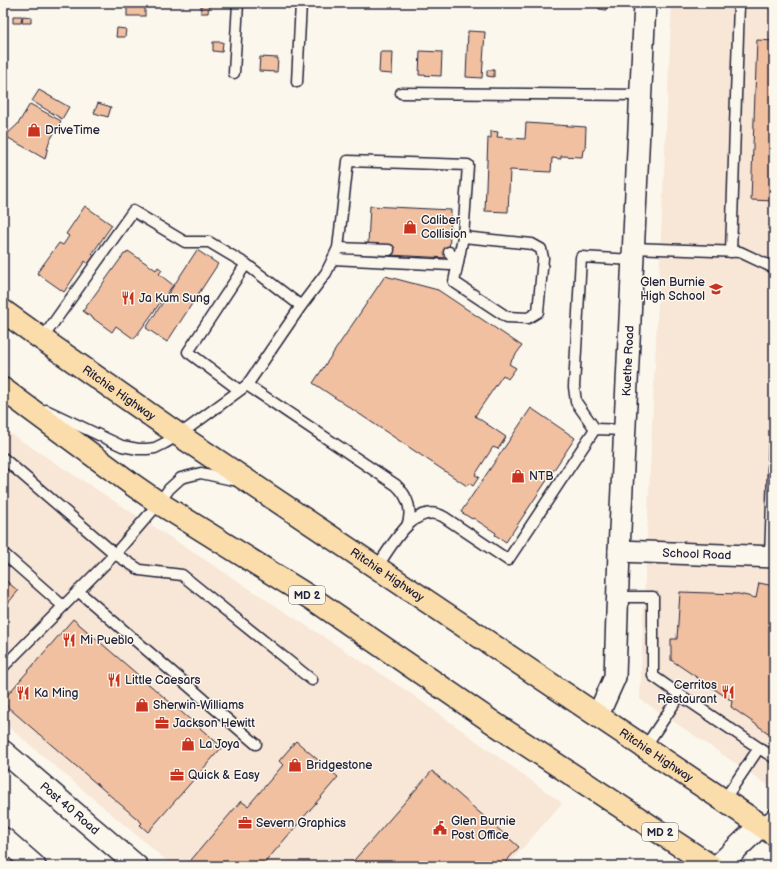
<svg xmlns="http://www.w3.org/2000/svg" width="777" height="869" viewBox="0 0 777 869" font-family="'Balsamiq Sans',sans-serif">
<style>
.built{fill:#f8e6d6}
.building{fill:#f1c0a1;stroke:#22223b}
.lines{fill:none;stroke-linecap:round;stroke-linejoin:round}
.lane-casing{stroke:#22223b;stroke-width:13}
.street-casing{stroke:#22223b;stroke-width:24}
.secondary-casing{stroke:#22223b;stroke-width:25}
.primary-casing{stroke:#22223b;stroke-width:25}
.lane{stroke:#fbf7ec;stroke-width:10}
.street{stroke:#fbf7ec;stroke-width:21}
.secondary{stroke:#fbf7ec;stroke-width:22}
.primary{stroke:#faddab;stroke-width:22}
.labels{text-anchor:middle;stroke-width:3;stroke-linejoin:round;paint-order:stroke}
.shield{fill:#fbf7ec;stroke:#636270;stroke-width:1}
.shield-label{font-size:11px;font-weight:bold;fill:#22223b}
.poi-label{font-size:12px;fill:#22223b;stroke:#fbf7ec;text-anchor:start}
.street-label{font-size:12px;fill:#22223b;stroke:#fbf7ec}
</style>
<rect width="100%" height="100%" fill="#fbf7ec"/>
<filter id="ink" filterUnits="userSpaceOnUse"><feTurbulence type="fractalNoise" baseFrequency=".025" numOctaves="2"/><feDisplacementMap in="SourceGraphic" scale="8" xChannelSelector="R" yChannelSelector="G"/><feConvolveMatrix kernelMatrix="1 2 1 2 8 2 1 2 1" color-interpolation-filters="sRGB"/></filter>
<g filter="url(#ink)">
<g class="built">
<path d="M672,3H774V789L640,699L645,576Z"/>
<path d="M3,429L410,693L562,803L507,866H173L3,722Z"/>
</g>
<g class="building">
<rect x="127" y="3" width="18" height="13"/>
<path d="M201,3H209L208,13H201Z"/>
<path d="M599,3H607L606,10L599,9Z"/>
<path d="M13,16H22L21,23H13Z"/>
<path d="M23,16L31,17V23H22Z"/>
<path d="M117,28L126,29L125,37H116Z"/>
<path d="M468,31L485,32L482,78L466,77Z"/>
<path d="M757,40L774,41V201L751,200Z"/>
<path d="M213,42H223L222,52L213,51Z"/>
<path d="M420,51L442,52L441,76L419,75Z"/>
<path d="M380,52H393L392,74L379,73Z"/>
<path d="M260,57L278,58L277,72L259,71Z"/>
<path d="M487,70H494V77L487,76Z"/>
<path d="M39,90L69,107L62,119L32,101Z"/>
<path d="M98,103L111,107L108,117L94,113Z"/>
<path d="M30,104L61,121L49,142L45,159L5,136L18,124Z"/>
<path d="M526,123L586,127L585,150H583L582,157L561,156V159L552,158L551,172L510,170L508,212L485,211L488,138H491V131L498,132L497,137L525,139Z"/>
<path d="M85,206L112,225L92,254L94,256L88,264L85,261L64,292L37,273L59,243L63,245L69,236L66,234Z"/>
<path d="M370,206L451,210L449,258L389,255V245L368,244Z"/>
<path d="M197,250L218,264L167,342L146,328Z"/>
<path d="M128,251L156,270L158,267L162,270L159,274L173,285L134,339L116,326L112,332L83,311L124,254H126Z"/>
<path d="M385,276L438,290L522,346L509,364L516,368L508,379L503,375L475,416L506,437L498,449L493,447L475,475L479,477L473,486L469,483L467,486L313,383Z"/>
<path d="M531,408L575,438L506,542L495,535L496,533L473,518L472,519L461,512Z"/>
<path d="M3,578L18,591L3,609Z"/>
<path d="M759,583L774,586V737L731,707L732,701L671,660V639H677L680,592L739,594L756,598Z"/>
<path d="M73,619L222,747L148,832L140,825L142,823L3,703V700Z"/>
<path d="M296,741L338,777L262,866H186L241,801L248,806L283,765L279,761Z"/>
<path d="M432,771L519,847L518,848L502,866H349Z"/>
</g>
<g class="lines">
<g class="lane-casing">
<g id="lane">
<path d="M234,73L238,3"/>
<path d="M297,82L301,3"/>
<path d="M401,93L640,95"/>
<path d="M338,248L389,250"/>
<path d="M633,248L740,252L774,268"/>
<path d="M731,252L739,3"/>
<path d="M333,259L450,265L458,263L449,252"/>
<path d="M42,339L133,211L185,242H209L246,264"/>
<path d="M247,385L301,306L326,273L338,248L348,161L468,165L463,237L532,244L541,249L543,258L538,312L528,318L507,317L454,282L463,237"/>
<path d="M239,390L188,352L246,264L301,306"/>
<path d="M46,410L122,446L138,449H147L155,448L165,443L179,435L247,385L396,485C408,496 413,511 407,526"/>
<path d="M595,429L576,402L574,387L581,257L633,260"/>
<path d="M3,458L115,554L140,570L182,575L312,680"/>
<path d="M3,553L63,606"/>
<path d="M770,557L774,446"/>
<path d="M377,567C391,547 415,500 444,517L508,560L595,429L625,430"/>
<path d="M78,591L256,744"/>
<path d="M617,597H653V676L680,695L645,747"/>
<path d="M3,667L115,554L159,503L169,489L181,478L201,473L233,480"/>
<path d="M680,695L759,748L724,800"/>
<path d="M759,748L773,757L774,755"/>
<path d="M761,825L774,813"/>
</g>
</g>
<g class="street-casing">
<g id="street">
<path id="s1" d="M619,551L774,557"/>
<path id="s2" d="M598,715L615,677L619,551L645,3"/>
<path id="s3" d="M3,751L137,866"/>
<path d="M3,838L35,866"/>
</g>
</g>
<g class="secondary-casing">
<path id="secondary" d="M718,866L761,825"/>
</g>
<g class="primary-casing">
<g id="primary">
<path id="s4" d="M3,311L42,339L179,435L774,834"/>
<path d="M3,389L133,485L159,503L313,599L498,726L711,866"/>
</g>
</g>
<use href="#lane" class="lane"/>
<use href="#street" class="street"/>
<use href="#secondary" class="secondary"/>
<use href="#primary" class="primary"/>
</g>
</g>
<defs>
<g id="shop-bare" transform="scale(1.08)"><path d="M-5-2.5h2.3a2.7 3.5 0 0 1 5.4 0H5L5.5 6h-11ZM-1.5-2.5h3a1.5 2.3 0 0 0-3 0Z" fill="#c8321e" stroke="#fbf7ec" stroke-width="2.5" paint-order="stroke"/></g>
<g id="school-bare" transform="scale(1.08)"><path d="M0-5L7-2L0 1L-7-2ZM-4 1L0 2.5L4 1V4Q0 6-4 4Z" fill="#c8321e" stroke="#fbf7ec" stroke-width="2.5" paint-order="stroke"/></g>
<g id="restaurant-bare" transform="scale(1.08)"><path d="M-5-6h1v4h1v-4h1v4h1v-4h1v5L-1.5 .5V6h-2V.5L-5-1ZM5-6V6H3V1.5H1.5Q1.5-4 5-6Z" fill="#c8321e" stroke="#fbf7ec" stroke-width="2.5" paint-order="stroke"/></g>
<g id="office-bare" transform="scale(1.08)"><path d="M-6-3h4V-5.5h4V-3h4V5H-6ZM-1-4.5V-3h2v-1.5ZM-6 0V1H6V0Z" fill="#c8321e" stroke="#fbf7ec" stroke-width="2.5" paint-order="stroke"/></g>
<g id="civic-bare" transform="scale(1.08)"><path d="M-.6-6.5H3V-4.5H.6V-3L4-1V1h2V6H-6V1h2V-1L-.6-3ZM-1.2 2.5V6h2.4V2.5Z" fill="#c8321e" stroke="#fbf7ec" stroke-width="2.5" paint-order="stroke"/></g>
</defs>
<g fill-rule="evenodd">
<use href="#shop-bare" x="34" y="130"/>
<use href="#shop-bare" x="410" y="227"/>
<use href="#school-bare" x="716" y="289"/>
<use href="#restaurant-bare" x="128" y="298"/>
<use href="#shop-bare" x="518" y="476"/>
<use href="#restaurant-bare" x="69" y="640"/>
<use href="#restaurant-bare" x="114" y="680"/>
<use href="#restaurant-bare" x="728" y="692"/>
<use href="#restaurant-bare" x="23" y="693"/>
<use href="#shop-bare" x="142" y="705"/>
<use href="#office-bare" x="162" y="723"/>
<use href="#shop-bare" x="188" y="744"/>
<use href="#shop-bare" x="295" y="765"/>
<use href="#office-bare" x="177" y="775"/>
<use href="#office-bare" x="245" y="823"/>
<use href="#civic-bare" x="440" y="828"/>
</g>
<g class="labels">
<g class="shield">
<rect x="289" y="586" width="36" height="18" rx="3"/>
<rect x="642" y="823" width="36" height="18" rx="3"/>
</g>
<g class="shield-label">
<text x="307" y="599">MD 2</text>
<text x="660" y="836">MD 2</text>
</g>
<g class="poi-label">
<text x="45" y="134">DriveTime</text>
<text x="421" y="224">Caliber<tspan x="421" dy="14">Collision</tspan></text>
<text x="705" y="286" text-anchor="end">Glen Burnie<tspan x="705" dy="14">High School</tspan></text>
<text x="139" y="302">Ja Kum Sung</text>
<text x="529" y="480">NTB</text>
<text x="80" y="644">Mi Pueblo</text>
<text x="125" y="684">Little Caesars</text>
<text x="717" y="689" text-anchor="end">Cerritos<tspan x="717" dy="14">Restaurant</tspan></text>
<text x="34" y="697">Ka Ming</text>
<text x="153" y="709">Sherwin-Williams</text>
<text x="173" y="727">Jackson Hewitt</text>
<text x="199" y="748">La Joya</text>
<text x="306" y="769">Bridgestone</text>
<text x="188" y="779">Quick &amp; Easy</text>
<text x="451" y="825">Glen Burnie<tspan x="451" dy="14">Post Office</tspan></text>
<text x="256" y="827">Severn Graphics</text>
</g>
<g class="street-label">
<text dy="4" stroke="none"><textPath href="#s2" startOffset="358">Kuethe Road</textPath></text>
<text dy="4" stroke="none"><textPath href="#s4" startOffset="142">Ritchie Highway</textPath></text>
<text dy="4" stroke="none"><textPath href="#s1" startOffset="78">School Road</textPath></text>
<text dy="4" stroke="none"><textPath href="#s4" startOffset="466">Ritchie Highway</textPath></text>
<text dy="4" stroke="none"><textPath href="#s4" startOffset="790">Ritchie Highway</textPath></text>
<text dy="4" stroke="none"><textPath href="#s3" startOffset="88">Post 40 Road</textPath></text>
</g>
</g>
<rect width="777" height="869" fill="none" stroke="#fbf7ec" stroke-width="16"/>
<rect x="8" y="8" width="761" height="853" fill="none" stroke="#22223b" stroke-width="1.5" filter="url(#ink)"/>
</svg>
